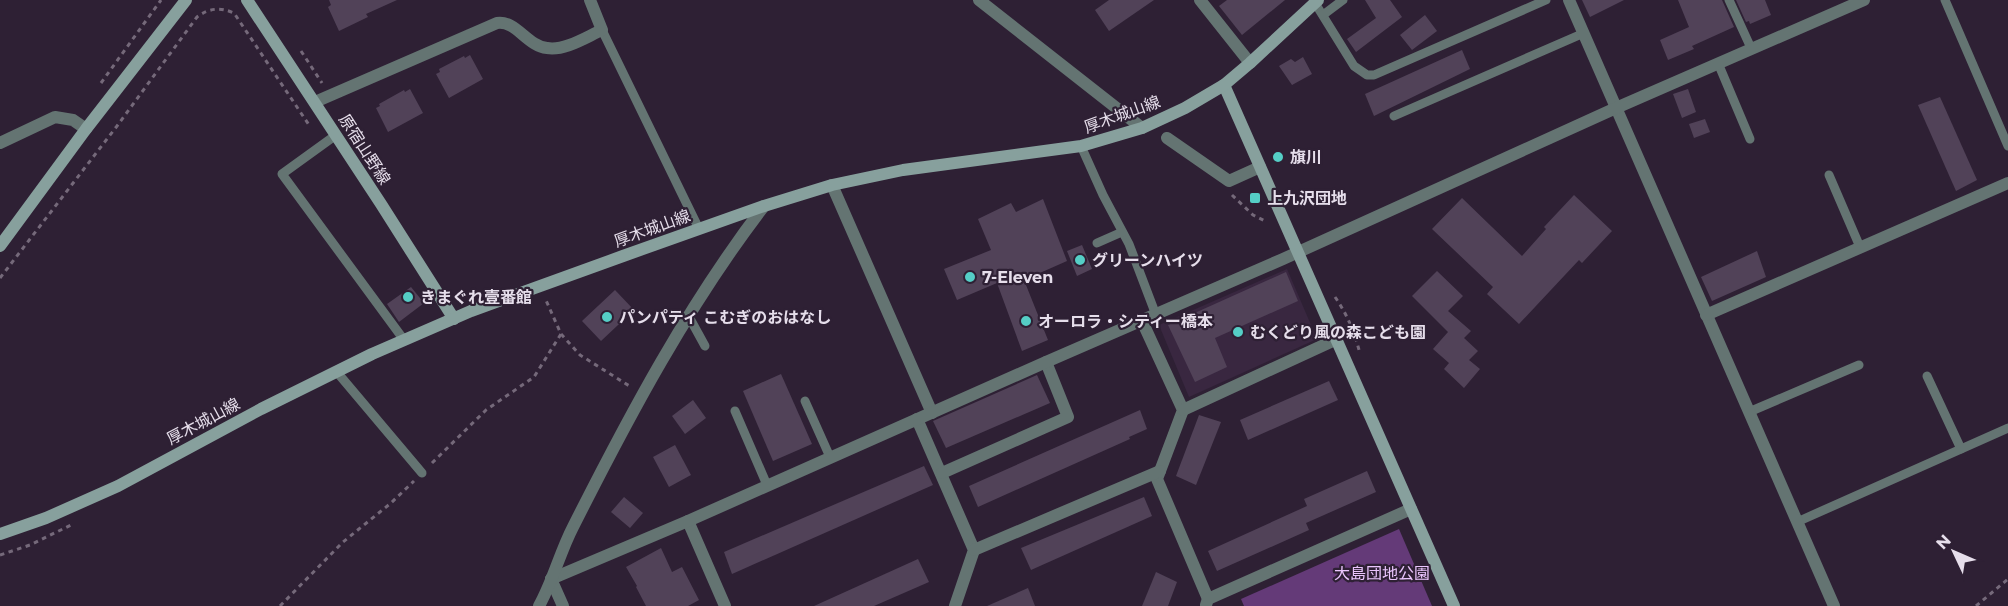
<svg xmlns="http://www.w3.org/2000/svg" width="2008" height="606" viewBox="0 0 2008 606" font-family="Montserrat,'Noto Sans JP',sans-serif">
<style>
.built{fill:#392740}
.green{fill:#643a78}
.building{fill:#514258}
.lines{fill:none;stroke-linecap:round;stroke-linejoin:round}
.path{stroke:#75697a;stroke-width:3;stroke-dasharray:4.5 4.5;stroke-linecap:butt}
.lane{stroke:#647472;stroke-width:9}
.street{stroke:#647472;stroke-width:12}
.secondary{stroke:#87a09d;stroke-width:12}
.poi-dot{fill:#55cec6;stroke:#2e2034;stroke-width:2}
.labels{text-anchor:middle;stroke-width:4.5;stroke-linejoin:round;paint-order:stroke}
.street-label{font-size:16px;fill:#e6deeb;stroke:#2e2034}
.poi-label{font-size:16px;font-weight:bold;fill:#e6deeb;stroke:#2e2034;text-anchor:start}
.park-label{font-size:16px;fill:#eac5fd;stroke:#2e2034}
</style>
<rect width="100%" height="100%" fill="#2e2034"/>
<path class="built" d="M1287,269L1317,339L1189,397L1159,325Z"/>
<path class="green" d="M1399,529L1432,606H1244L1241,599Z"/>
<g class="building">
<path d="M329,0H397L366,14L368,17L339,31L328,7L331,5Z"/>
<path d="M1109,0H1154L1109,31L1095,10Z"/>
<path d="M1227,0H1285L1242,35L1219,6Z"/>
<path d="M1365,0H1390L1402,17L1356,52L1347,39L1376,18Z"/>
<path d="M1582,0H1624L1590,17Z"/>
<path d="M1678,0H1722L1734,27L1692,46L1694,49L1668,60L1660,40L1689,27Z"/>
<path d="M1736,0H1765L1771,15L1750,24L1749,21L1746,22Z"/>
<path d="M1425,15L1437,31L1412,50L1400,35Z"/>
<path d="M1462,50L1470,69L1374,116L1365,94Z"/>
<path d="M470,55L483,79L449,98L436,74L440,72L439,69L464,56L465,58Z"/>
<path d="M1303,57L1312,74L1292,85L1279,66L1291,59L1295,62Z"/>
<path d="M410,89L423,113L388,132L376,108L380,106L379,104L404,90L405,92Z"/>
<path d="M1688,89L1696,112L1682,118L1673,94Z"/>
<path d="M1940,97L1977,180L1956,191L1918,105Z"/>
<path d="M1705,119L1710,132L1694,138L1689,124Z"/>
<path d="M1574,195L1612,231L1582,263L1579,260L1519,324L1487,294L1493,287L1432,229L1462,198L1522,256L1546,229L1544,227Z"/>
<path d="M1043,199L1067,261L1024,280L1048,340L1022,351L997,283L957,300L944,269L991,250L978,219L1011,203L1016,212Z"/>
<path d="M1082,245L1092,269L1077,276L1067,251Z"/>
<path d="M1757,251L1766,277L1712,301L1701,277Z"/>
<path d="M1437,271L1463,296L1448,311L1471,331L1464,338L1478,351L1469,360L1480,369L1464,388L1444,369L1449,363L1433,349L1448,332L1412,296Z"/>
<path d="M1286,272L1298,301L1215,338L1227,367L1195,382L1168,325Z"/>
<path d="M411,287L424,303L399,322L387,304Z"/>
<path d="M615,290L634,310L601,341L582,321Z"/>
<path d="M781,374L812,444L773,461L743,391Z"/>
<path d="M1037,375L1050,403L946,448L933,421Z"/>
<path d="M1329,381L1338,400L1248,440L1240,420Z"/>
<path d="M693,400L706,418L685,434L672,416Z"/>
<path d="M1140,410L1147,429L1129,437L1130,439L978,507L969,486Z"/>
<path d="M1199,415L1221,422L1196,485L1176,476Z"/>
<path d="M675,445L691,475L669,487L653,457Z"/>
<path d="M924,466L933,485L732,574L724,552Z"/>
<path d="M1367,471L1376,492L1306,523L1309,530L1217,571L1208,551L1307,506L1304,499Z"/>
<path d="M624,497L643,513L630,528L611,512Z"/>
<path d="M1144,497L1152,516L1031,570L1021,548Z"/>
<path d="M661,548L672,572L682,567L699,600L688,606H646L636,587L637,586L626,567Z"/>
<path d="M918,559L929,582L874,606H814Z"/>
<path d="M1156,572L1177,582L1168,606H1142Z"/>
<path d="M1028,588L1035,606H987Z"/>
</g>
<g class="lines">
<g class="path">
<path d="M301,51L322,83"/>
<path d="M101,83L161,0"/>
<path d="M1232,195L1253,215L1267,222"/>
<path d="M0,278L117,126L197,17C209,8 220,7 234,13L309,125"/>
<path d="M1335,297C1347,314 1355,333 1360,354"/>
<path d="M561,334L580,355L631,387"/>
<path d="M432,463L486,410L534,377L561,334L545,298"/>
<path d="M0,555L30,545L73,524"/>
<path d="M280,606L343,542L391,503L414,481"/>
<path d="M1976,606L2008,579"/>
</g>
<g class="lane">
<path d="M1729,0L1751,48"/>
<path d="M1945,0L2008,146"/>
<path d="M1315,3L1354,66L1367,75H1374L1546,0"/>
<path d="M1323,15L1343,0"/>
<path d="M602,30L699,229"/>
<path d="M1718,63L1750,139"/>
<path d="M1394,116L1584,33"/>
<path d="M336,135L282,174L404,340"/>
<path d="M1081,146L1103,195L1129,244L1156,315"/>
<path d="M1829,175L1860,247"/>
<path d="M1097,243L1122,232"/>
<path d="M688,315L705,346"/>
<path d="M336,371L422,473"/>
<path d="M1927,376L1961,449"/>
<path d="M805,401L830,457"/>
<path d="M735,411L767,485"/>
<path d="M1749,412L1859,365"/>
<path d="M1797,522L2008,428"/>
</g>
<g class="street">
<path d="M979,0L1142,128"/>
<path d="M1200,0L1250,63"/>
<path d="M1569,0L1834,606"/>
<path d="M315,102L497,23C516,20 527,46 547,48C565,51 586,37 602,30L590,0"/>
<path d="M1167,138L1229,181L1260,167"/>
<path d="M0,143L55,117L73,120L86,129"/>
<path d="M832,185L932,413"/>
<path d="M1706,315L2008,183"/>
<path d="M1142,321L1183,410L1157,479L1208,599"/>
<path d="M1183,410L1337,339"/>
<path d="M917,419L974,550L955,606"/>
<path d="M942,473L1068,417L1046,362"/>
<path d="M688,521L725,606"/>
<path d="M974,550L1160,471"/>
<path d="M551,579L688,521L1046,362L1283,259L1616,108L1864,0"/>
<path d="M551,579L563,606"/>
<path d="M1206,605L1208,599L1411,509"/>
<path d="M539,606C553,581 560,552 573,527C629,416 688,305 764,206"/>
</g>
<g class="secondary">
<path d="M247,0L381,204L454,319"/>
<path d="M1224,85L1454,606"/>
<path d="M0,246L86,129L186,0"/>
<path d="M0,534L46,518L118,486L261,409L372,354L471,311L623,256L764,206L832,185L903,170L1081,146L1142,128L1185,108L1224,85L1250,63L1318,0"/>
</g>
</g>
<g class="poi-dot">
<circle cx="1278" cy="157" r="6"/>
<rect x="1249" y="192" width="12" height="12" rx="3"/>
<circle cx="1080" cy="260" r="6"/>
<circle cx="970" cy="277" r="6"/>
<circle cx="408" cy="297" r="6"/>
<circle cx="607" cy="317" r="6"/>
<circle cx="1026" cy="321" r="6"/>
<circle cx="1238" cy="332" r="6"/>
</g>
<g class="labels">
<g class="street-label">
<text transform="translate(1122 114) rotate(-20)" y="6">厚木城山線</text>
<text transform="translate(365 149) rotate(57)" y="6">原宿山野線</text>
<text transform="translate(652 228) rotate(-20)" y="6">厚木城山線</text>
<text transform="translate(203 421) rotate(-28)" y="6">厚木城山線</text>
</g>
<g class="poi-label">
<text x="1290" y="163">旗川</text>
<text x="1267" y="204">上九沢団地</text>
<text x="1092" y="266">グリーンハイツ</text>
<text x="982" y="283">7-Eleven</text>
<text x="420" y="303">きまぐれ壹番館</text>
<text x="619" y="323">パンパティ こむぎのおはなし</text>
<text x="1038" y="327">オーロラ・シティー橋本</text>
<text x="1250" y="338">むくどり風の森こども園</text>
</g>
<g class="park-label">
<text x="1382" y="579">大島団地公園</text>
</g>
</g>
<g transform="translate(1954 552) rotate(314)" stroke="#2e2034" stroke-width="4.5" paint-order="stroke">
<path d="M0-4.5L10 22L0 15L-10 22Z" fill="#e6deeb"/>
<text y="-9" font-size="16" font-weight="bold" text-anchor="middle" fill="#e6deeb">N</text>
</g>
</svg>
